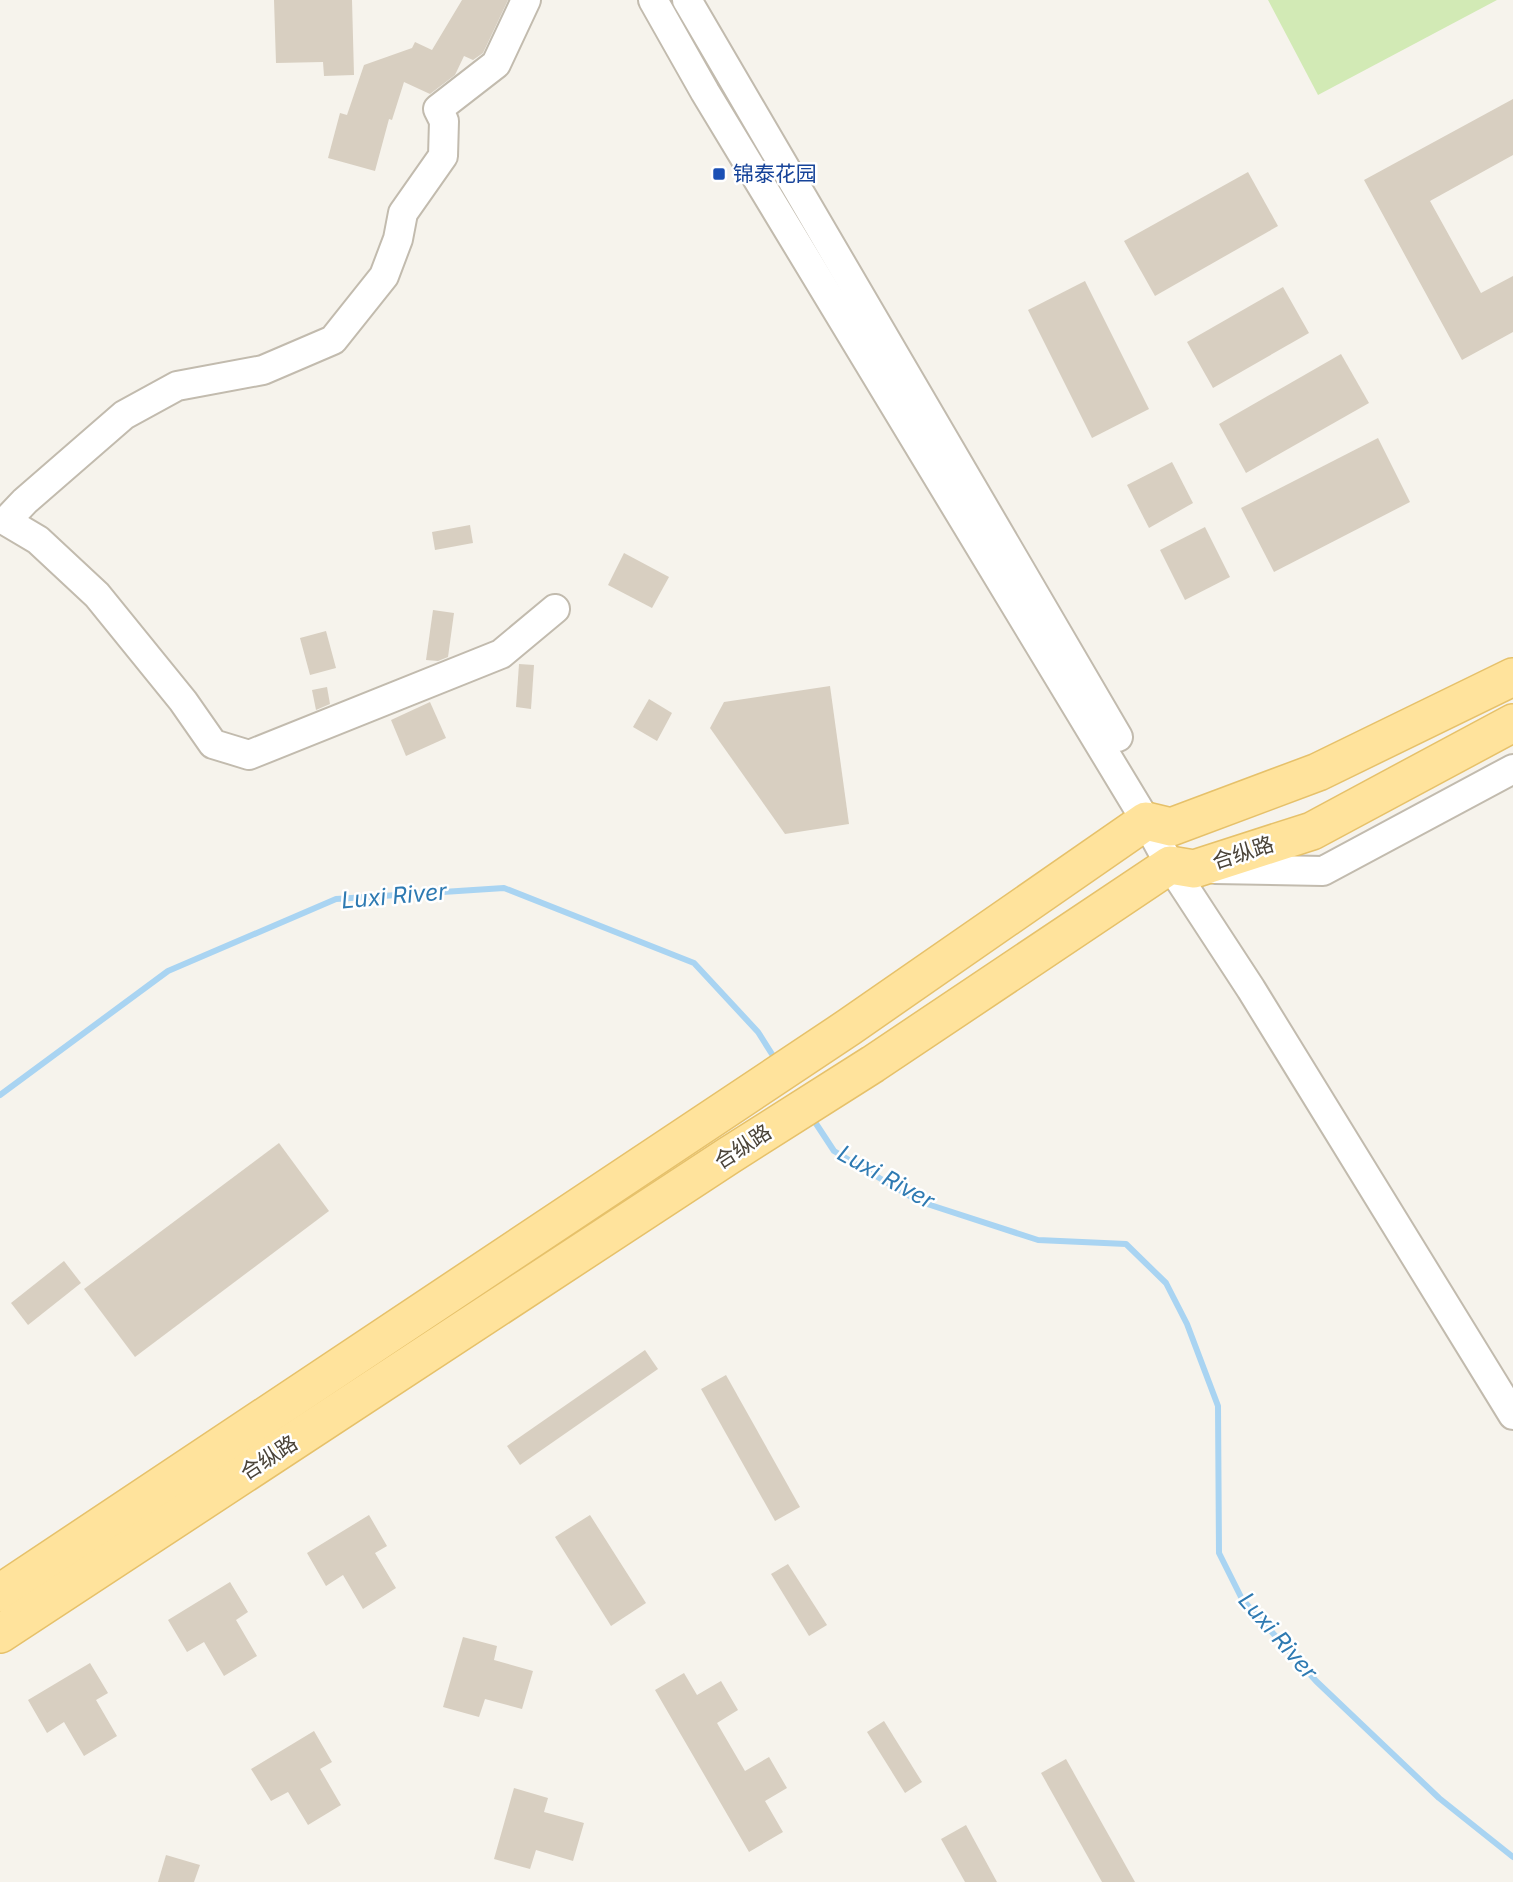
<svg xmlns="http://www.w3.org/2000/svg" width="1513" height="1882" viewBox="0 0 1513 1882" font-family="Inter,'Noto Sans SC',sans-serif">
<style>
.garden{fill:#d2eab5}
.lines{fill:none;stroke-linecap:round;stroke-linejoin:round}
.stream{stroke:#a9d4f2;stroke-width:6}
.building{fill:#d8cfc1}
.minor-casing{stroke:#c2bbae;stroke-width:32}
.major-casing{stroke:#e6c16a;stroke-width:40}
.minor{stroke:#fff;stroke-width:28}
.major{stroke:#ffe39c;stroke-width:37}
.transit-dot{fill:#1a4fb4;stroke:#fff;stroke-width:2.5}
.labels{text-anchor:middle;stroke-width:5;stroke-linejoin:round;paint-order:stroke}
.transit-label{font-size:21px;fill:#164399;stroke:#fff;text-anchor:start}
.street-label{font-size:21px;fill:#4b4439;stroke:#fff}
.water-label{font-size:23px;font-style:italic;fill:#2e7ab2;stroke:#fff}
</style>
<rect width="100%" height="100%" fill="#f6f3ec"/>
<path class="garden" d="M1268,0H1497L1318,95Z"/>
<g class="lines">
<g class="stream">
<path d="M0,1095L168,971L336,899L504,888L694,963L758,1032L777,1062"/>
<path d="M811,1116L834,1151L918,1201L1038,1240L1126,1244L1166,1283L1187,1324L1218,1406L1219,1553L1242,1599L1316,1681L1439,1798L1513,1857"/>
</g>
</g>
<g class="building">
<path d="M274,0H352L354,75L324,76L323,62L276,63Z"/>
<path d="M462,0H508L483,53L473,60L464,56L455,75L430,94L404,82L392,120L389,119L375,171L328,158L340,113L347,115L364,65L412,48L415,42L432,50Z"/>
<path d="M1513,99V155L1430,201L1481,293L1513,276V332L1462,360L1364,180Z"/>
<path d="M1248,172L1278,226L1155,296L1124,241Z"/>
<path d="M1085,281L1149,409L1092,438L1028,310Z"/>
<path d="M1283,287L1309,333L1213,388L1187,342Z"/>
<path d="M1341,354L1369,403L1246,473L1219,424Z"/>
<path d="M1378,438L1410,502L1274,572L1241,508Z"/>
<path d="M1172,462L1193,503L1149,528L1127,485Z"/>
<path d="M470,525L473,543L435,550L432,532Z"/>
<path d="M1205,527L1230,577L1185,600L1160,550Z"/>
<path d="M624,553L669,577L652,608L608,585Z"/>
<path d="M433,610L454,613L448,657L438,661L426,660Z"/>
<path d="M326,631L336,668L310,675L300,638Z"/>
<path d="M519,664L534,665L531,709L516,707Z"/>
<path d="M830,686L849,824L785,834L710,728L724,702Z"/>
<path d="M327,687L330,704L316,710L312,690Z"/>
<path d="M649,699L672,713L657,741L633,727Z"/>
<path d="M430,702L446,738L406,756L391,720Z"/>
<path d="M279,1143L329,1211L135,1357L84,1289Z"/>
<path d="M64,1261L81,1283L28,1325L11,1303Z"/>
<path d="M645,1350L658,1369L520,1465L507,1446Z"/>
<path d="M726,1375L800,1507L775,1521L701,1389Z"/>
<path d="M369,1515L387,1546L375,1553L396,1588L363,1609L343,1575L326,1586L307,1553Z"/>
<path d="M590,1515L646,1603L611,1626L555,1537Z"/>
<path d="M788,1564L827,1625L809,1636L771,1574Z"/>
<path d="M230,1582L248,1612L236,1620L257,1656L224,1676L204,1642L187,1652L168,1620Z"/>
<path d="M463,1637L497,1646L494,1660L533,1671L522,1709L485,1699L479,1717L443,1707Z"/>
<path d="M90,1663L108,1693L96,1700L117,1736L84,1756L64,1722L47,1733L28,1700Z"/>
<path d="M684,1673L697,1695L721,1681L738,1710L717,1723L745,1771L769,1757L787,1788L765,1801L783,1832L749,1852L655,1690Z"/>
<path d="M884,1721L922,1782L905,1793L867,1732Z"/>
<path d="M314,1731L332,1762L320,1769L341,1805L308,1825L288,1792L271,1801L251,1769Z"/>
<path d="M1066,1759L1135,1882H1102L1041,1773Z"/>
<path d="M514,1788L548,1798L544,1812L584,1823L573,1861L536,1850L530,1869L494,1859Z"/>
<path d="M966,1825L997,1882H965L941,1839Z"/>
<path d="M166,1855L200,1865L194,1882H158Z"/>
</g>
<g class="lines">
<g class="minor-casing">
<g id="minor">
<path d="M526,0L496,64L438,109L444,121L443,156L403,213L398,239L384,276L333,340L263,370L177,386L124,415L25,501L6,521L38,540L97,595L183,701L213,744L249,755L501,654L555,609"/>
<path d="M653,0L705,92L1146,821L1170,865L1251,989L1513,1415"/>
<path d="M687,0L1118,737"/>
<path d="M1215,869L1323,871L1513,769"/>
</g>
</g>
<g class="major-casing">
<g id="major">
<path d="M0,1593L849,1027L1146,821L1171,827L1318,772L1513,677"/>
<path d="M0,1634L728,1156L873,1064L1170,865L1194,869L1312,831L1513,723"/>
</g>
</g>
<use href="#minor" class="minor"/>
<use href="#major" class="major"/>
</g>
<rect class="transit-dot" x="712" y="167" width="14" height="14" rx="3.5"/>
<g class="labels">
<g class="transit-label">
<text x="733" y="181">锦泰花园</text>
</g>
<g class="street-label">
<text transform="translate(1243 853) rotate(-18)" y="7">合纵路</text>
<text transform="translate(743 1147) rotate(-33)" y="7">合纵路</text>
<text transform="translate(269 1458) rotate(-33)" y="7">合纵路</text>
</g>
<g class="water-label">
<text transform="translate(394 896) rotate(-5)" y="8">Luxi River</text>
<text transform="translate(886 1177) rotate(29)" y="8">Luxi River</text>
<text transform="translate(1278 1636) rotate(49)" y="8">Luxi River</text>
</g>
</g>
</svg>
